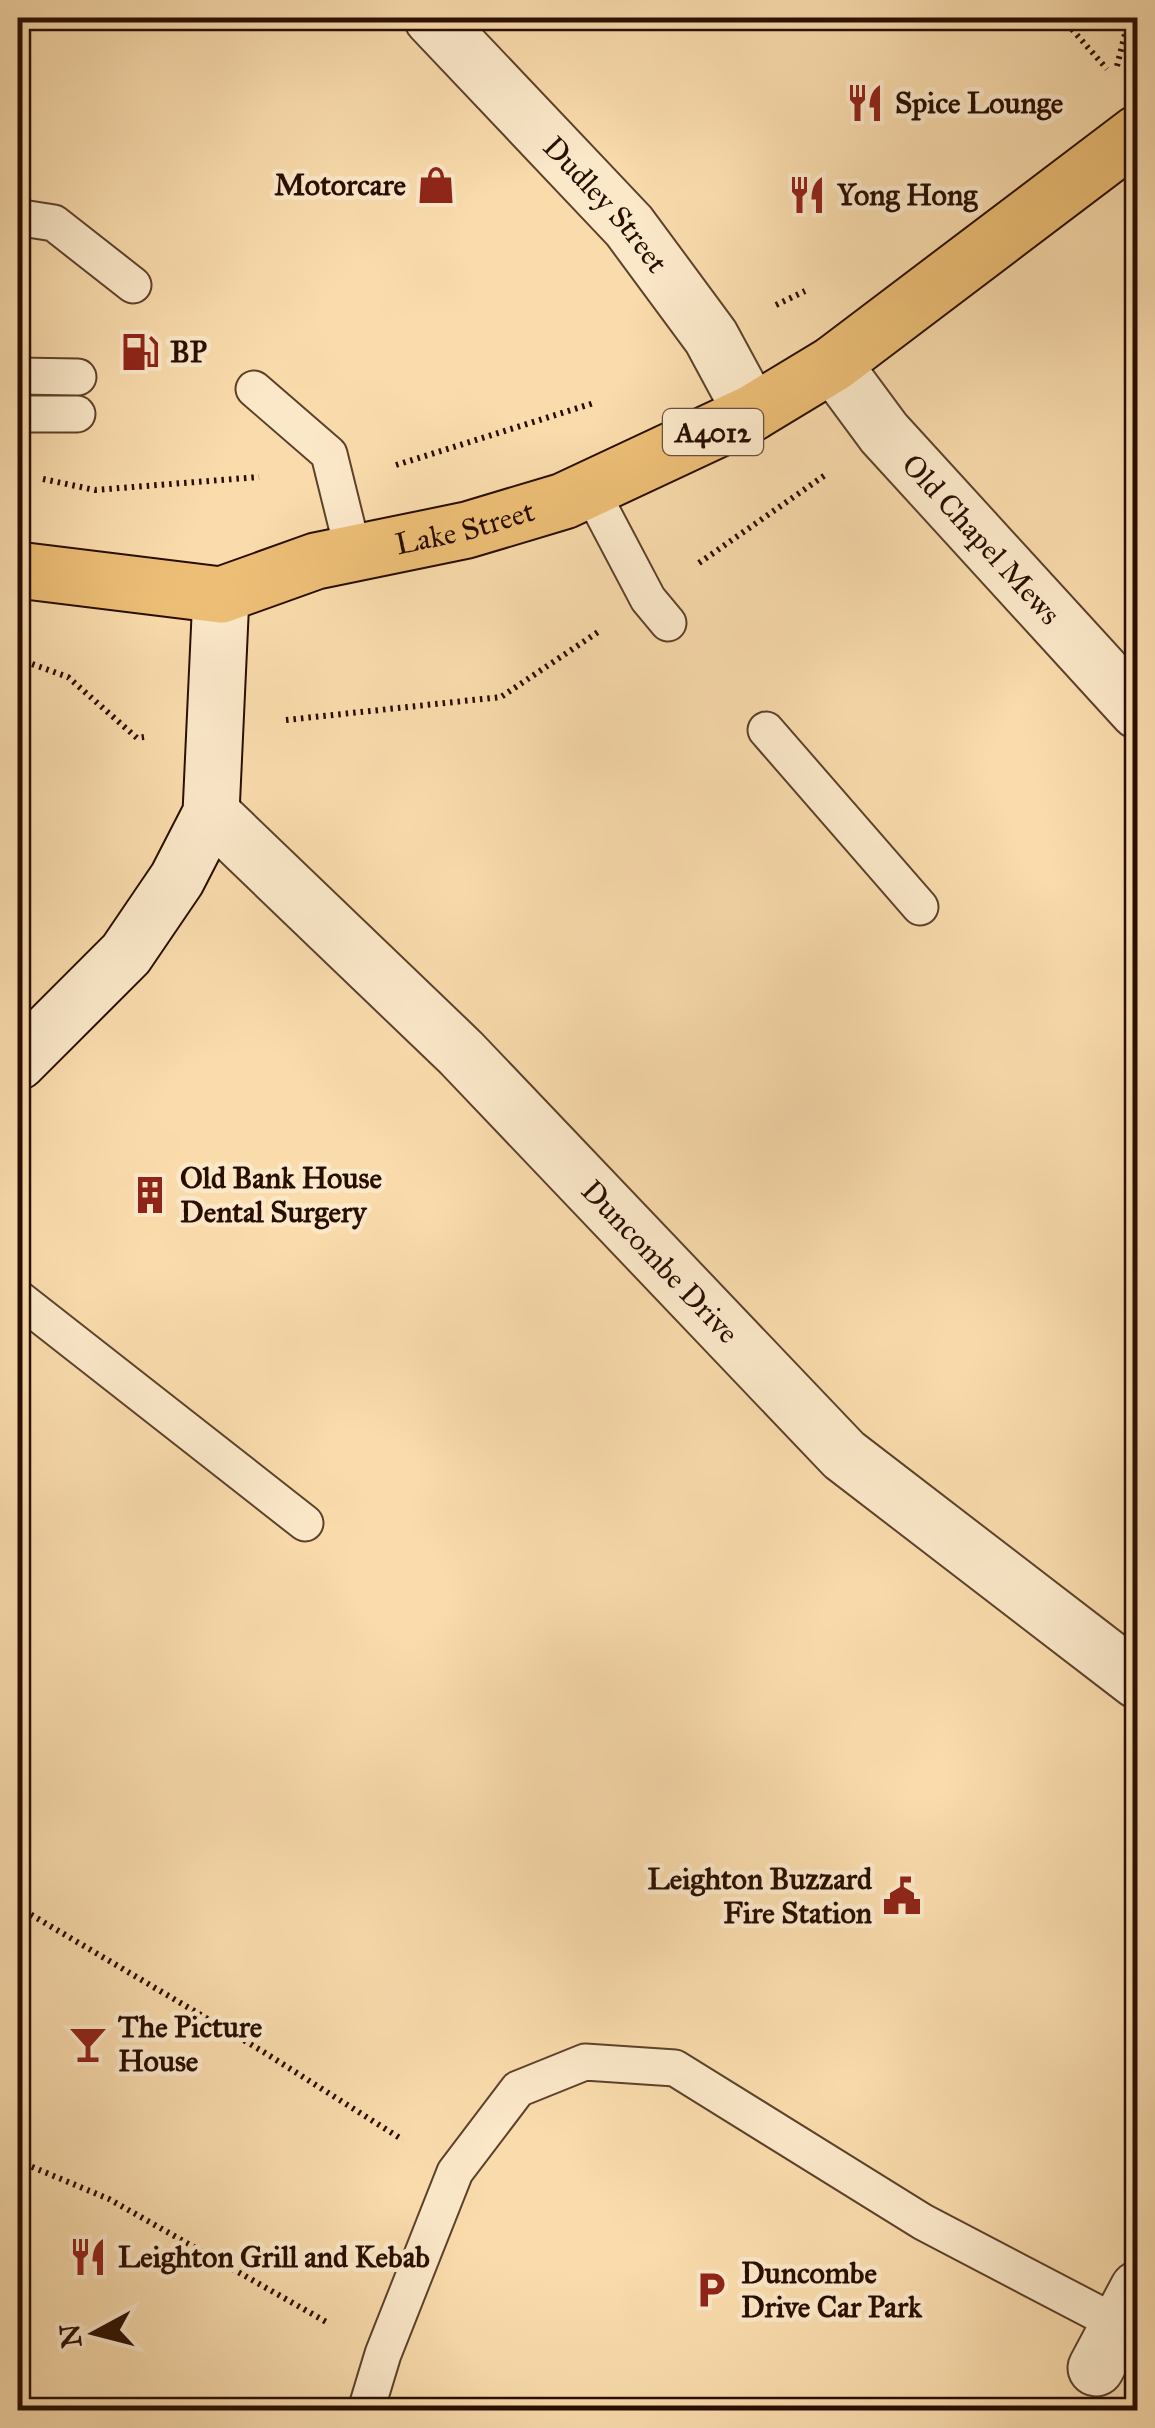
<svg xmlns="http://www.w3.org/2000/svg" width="1155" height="2428" viewBox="0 0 1155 2428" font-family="'IM FELL Great Primer',serif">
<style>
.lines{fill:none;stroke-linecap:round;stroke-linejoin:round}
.lane-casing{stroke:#5d412b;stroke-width:39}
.street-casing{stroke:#5d412b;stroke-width:59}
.secondary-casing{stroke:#290e00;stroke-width:59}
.primary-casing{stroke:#290e00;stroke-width:59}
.path{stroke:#290e00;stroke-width:6;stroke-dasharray:2.5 5;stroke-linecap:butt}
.lane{stroke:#fbe8c9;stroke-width:35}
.street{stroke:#fbe8c9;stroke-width:55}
.secondary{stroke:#fbe8c9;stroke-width:55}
.primary{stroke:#ecbe76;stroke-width:55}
.labels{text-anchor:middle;stroke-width:9;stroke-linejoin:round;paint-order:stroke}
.shield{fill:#fbe8c9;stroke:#684f3c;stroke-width:2.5}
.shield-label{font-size:28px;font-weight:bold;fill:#290e00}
.poi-label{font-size:30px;font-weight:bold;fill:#290e00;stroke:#fbe8c9;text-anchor:start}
.street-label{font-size:30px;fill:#290e00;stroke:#fbe8c9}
</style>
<rect width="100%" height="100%" fill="#f9dbac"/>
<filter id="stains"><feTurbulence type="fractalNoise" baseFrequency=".002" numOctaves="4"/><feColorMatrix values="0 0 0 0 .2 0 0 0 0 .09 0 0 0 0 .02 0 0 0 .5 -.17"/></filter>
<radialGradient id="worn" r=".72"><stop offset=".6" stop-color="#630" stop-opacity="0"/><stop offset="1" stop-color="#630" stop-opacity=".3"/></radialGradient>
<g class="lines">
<g class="lane-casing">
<g id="lane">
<path d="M18,221L22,218L54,223L133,285"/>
<path d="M18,376L78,377"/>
<path d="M254,389L329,454L354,555"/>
<path d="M18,414H77"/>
<path d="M590,489L648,599L668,623"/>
<path d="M766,730L920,907"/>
<path d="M18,1298L305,1523"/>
<path d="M366,2410L383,2354L455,2172L518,2089L585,2062L675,2068L923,2222L1118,2324"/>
</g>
</g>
<g class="street-casing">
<g id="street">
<path id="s1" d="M432,18L629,226L711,337L752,413"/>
<path id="s2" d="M833,364L884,433L1138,711"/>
<path id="s3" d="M211,813L461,1053L844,1455L1138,1681"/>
<path d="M1096,2368L1138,2289"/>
</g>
</g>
<g class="secondary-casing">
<path id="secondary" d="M18,1062L126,954L177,879L211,813L221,595"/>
</g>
<g class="primary-casing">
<g id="primary">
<path id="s4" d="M18,570L221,595L316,561L467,530L564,501L752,413L833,364L1138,133"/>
</g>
</g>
<g class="path">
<path d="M1062,18L1107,69"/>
<path d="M1117,18L1138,38"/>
<path d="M1117,66L1129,18"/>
<path d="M776,305L805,291"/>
<path d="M396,465L594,403"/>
<path d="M43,479L95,490L259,477"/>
<path d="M699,563L828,473"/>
<path d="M18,659L68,677L137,738L144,737"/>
<path d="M286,720L501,697L598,632"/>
<path d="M18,1907L262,2051L403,2140"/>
<path d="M18,2161L109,2199L330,2324"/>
</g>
<use href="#lane" class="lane"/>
<use href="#street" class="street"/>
<use href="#secondary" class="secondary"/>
<use href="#primary" class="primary"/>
</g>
<defs>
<g id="restaurant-bare" transform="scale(3)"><path d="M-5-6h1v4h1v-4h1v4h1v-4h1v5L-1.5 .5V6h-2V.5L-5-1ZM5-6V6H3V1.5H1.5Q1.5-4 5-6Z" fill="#8f2418" stroke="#fbe8c9" stroke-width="2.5" paint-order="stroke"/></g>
<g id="shop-bare" transform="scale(3)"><path d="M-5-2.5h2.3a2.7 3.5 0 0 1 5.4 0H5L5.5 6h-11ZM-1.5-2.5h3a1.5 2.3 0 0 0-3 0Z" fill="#8f2418" stroke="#fbe8c9" stroke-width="2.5" paint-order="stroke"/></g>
<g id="fuel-bare" transform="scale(3)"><path d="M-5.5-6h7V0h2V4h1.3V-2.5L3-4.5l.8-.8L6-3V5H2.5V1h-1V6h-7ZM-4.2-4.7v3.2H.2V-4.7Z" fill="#8f2418" stroke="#fbe8c9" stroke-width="2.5" paint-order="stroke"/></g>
<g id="building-bare" transform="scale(3)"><path d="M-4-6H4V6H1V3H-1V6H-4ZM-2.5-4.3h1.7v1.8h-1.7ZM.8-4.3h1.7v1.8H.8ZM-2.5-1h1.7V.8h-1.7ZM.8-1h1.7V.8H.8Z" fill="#8f2418" stroke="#fbe8c9" stroke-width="2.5" paint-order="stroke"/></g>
<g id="civic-bare" transform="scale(3)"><path d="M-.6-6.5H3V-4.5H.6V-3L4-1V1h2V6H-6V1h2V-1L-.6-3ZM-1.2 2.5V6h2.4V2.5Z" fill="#8f2418" stroke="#fbe8c9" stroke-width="2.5" paint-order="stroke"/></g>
<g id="bar-bare" transform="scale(3)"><path d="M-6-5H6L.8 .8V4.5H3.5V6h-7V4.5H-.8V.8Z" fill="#8f2418" stroke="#fbe8c9" stroke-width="2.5" paint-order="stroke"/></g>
<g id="parking-bare" transform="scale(3)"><path d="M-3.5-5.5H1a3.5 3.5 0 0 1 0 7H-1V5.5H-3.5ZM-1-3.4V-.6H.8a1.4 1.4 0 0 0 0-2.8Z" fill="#8f2418" stroke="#fbe8c9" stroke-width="2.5" paint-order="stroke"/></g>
</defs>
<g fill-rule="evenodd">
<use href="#restaurant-bare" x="865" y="103"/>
<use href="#shop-bare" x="436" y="185"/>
<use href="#restaurant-bare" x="807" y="195"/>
<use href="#fuel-bare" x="140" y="352"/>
<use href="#building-bare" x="150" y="1195"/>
<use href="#civic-bare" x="902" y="1896"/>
<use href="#bar-bare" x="88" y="2044"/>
<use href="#restaurant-bare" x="88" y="2257"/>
<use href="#parking-bare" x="711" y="2290"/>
</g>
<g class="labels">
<rect class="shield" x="663" y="409" width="100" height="46" rx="8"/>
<g class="shield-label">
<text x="713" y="442">A4012</text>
</g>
<g class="poi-label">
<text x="895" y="113">Spice Lounge</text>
<text x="406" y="195" text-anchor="end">Motorcare</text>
<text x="837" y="205">Yong Hong</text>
<text x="170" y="362">BP</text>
<text x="180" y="1188">Old Bank House<tspan x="180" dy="34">Dental Surgery</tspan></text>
<text x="872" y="1889" text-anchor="end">Leighton Buzzard<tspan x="872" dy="34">Fire Station</tspan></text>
<text x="118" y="2037">The Picture<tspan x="118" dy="34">House</tspan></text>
<text x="118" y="2267">Leighton Grill and Kebab</text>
<text x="741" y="2283">Duncombe<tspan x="741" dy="34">Drive Car Park</tspan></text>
</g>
<g class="street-label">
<text dy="10" stroke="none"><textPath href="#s1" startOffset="255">Dudley Street</textPath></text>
<text dy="10" stroke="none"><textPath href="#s4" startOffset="458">Lake Street</textPath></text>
<text dy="10" stroke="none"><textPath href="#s2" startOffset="230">Old Chapel Mews</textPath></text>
<text dy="10" stroke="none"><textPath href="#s3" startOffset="635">Duncombe Drive</textPath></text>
</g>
</g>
<rect width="1155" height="2428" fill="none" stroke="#f9dbac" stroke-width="60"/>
<rect x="20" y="20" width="1115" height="2388" fill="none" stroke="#290e00" stroke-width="5"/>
<rect x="30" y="30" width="1095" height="2368" fill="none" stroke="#290e00" stroke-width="2.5"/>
<g transform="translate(95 2333) rotate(263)" stroke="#fbe8c9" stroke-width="8" paint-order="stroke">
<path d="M0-8L18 38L0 25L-18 38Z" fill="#290e00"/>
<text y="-15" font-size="28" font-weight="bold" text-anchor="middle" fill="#290e00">N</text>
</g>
<rect width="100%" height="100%" filter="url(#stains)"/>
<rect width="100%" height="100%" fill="url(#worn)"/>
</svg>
